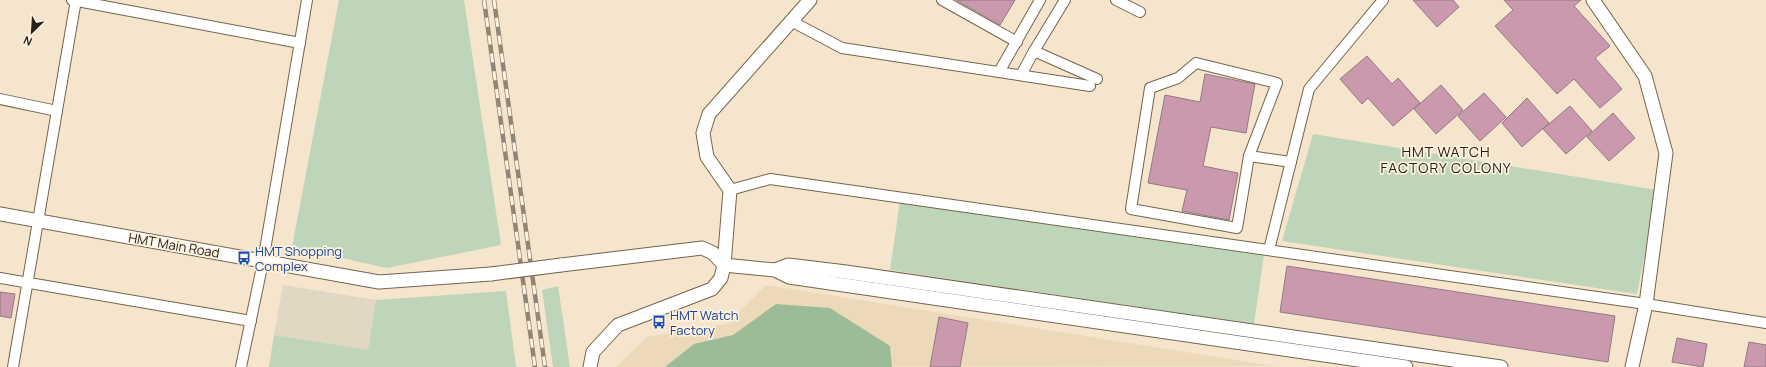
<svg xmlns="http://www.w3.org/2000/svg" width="1766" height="367" viewBox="0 0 1766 367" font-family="Manrope,sans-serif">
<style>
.commercial{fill:#e1d8c4}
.built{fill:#ebd9b9}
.green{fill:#bed5ba}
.forest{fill:#9bbc97}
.building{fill:#ca99ad;stroke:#947983}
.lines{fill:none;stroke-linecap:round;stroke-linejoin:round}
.minor-casing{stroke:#72654f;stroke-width:12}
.tertiary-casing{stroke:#72654f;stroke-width:15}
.minor{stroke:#fff;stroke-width:10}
.tertiary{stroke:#fff;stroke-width:13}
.rail-casing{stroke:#908675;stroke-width:4.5}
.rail{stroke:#fef2de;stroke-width:3;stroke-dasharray:9;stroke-linecap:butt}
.tertiary-bridge-casing{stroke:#72654f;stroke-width:15;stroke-linecap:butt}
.tertiary-bridge{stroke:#fff;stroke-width:13}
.labels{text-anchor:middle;stroke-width:3.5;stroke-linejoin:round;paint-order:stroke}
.street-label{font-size:13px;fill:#262118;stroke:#fef2de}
.transit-label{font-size:13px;fill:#164399;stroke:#fef2de;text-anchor:start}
.neighbourhood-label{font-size:14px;letter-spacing:1px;fill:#262118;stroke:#fef2de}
</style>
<rect width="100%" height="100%" fill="#f4e5cc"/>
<path class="commercial" d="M283,285L376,300L368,351L274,335Z"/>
<path class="built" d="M766,285L1273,366L616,367L647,337L727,324Z"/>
<g class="green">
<path d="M339,0H464L501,245L387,268L292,247Z"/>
<path d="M1313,134L1657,190L1637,294L1282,241Z"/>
<path d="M900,201L1264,255L1254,324L890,270Z"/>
<path d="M558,286L570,367H553L542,290Z"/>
<path d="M506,291L516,367H269L274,335L368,350L376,300Z"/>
</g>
<path class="forest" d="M776,304L830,308L890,346L892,367H665L694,344L733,335Z"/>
<g class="building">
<path d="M956,0H1015L1000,25Z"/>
<path d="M1413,0H1453L1459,7L1437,27Z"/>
<path d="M1504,0H1581L1574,6L1610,46L1595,58L1622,89L1600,108L1574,79L1557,94L1495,26L1513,10Z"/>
<path d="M1367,56L1392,84L1398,78L1420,103L1393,126L1368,98L1362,104L1340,79Z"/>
<path d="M1205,74L1255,84L1246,133L1211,127L1203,166L1238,173L1229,220L1182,211L1187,190L1148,183L1165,95L1200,102Z"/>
<path d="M1441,85L1463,110L1436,134L1414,109Z"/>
<path d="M1484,93L1506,117L1480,141L1458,116Z"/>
<path d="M1527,98L1549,123L1522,147L1502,123Z"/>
<path d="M1570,106L1592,131L1566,154L1543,129Z"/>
<path d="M1613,113L1635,138L1609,161L1587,137Z"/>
<path d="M1287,266L1615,316L1608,362L1280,312Z"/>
<path d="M0,292L15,294L11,318L0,316Z"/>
<path d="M939,317L968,323L960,367H930Z"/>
<path d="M1677,338L1707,344L1703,367L1672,362Z"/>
<path d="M1749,342L1766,345V367H1744Z"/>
</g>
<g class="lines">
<g class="minor-casing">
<g id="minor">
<path d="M72,0L300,43"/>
<path d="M942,0L1017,42"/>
<path d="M1116,0L1140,12"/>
<path d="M791,21L842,48L1090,86"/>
<path d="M1034,51L1065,0"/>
<path d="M1196,63L1277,83L1249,156L1237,228L1131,209L1150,88L1178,78Z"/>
<path d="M999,72L1040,0"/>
<path d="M1021,75L1034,51L1097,79"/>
<path d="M0,99L57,111"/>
<path d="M1249,156L1291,162"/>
<path d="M730,190L770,179L1646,304L1766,323"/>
<path d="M1269,250L1309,89L1383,0"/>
<path d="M0,278L251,321"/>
<path d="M13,367L76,0"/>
<path d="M241,367L263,262L307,0"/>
</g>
</g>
<g class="tertiary-casing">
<g id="tertiary">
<path d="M810,0L709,114L703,133L707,157L730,190L724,265L775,270L789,277L1406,367"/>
<path d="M1593,0L1645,76L1666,153L1646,304L1632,367"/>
<path d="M0,214L379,282L491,274"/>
<path d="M561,265L702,248L713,253L724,265L721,278L712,289L618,325L593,352L590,367"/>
<path d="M775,270L788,265L846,272L1501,367"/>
</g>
</g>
<use href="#minor" class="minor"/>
<use href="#tertiary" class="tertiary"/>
<g class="rail-casing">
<g id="rail">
<path d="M484,0L535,367"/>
<path d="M494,0L545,367"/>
</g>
</g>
<use href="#rail" class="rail"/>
<g class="tertiary-bridge-casing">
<path id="tertiary-bridge" d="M491,274L561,265"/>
</g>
<use href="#tertiary-bridge" class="tertiary-bridge"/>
</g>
<defs>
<g id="bus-bare" transform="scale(1.08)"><path d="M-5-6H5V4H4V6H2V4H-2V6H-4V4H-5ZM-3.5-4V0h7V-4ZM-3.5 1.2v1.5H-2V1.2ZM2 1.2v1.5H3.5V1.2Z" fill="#1a4fb4" stroke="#fef2de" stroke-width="2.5" paint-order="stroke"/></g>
</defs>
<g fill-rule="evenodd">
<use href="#bus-bare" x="244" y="258"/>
<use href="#bus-bare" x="659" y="322"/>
</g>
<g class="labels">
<g class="street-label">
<text transform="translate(174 245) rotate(10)" y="5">HMT Main Road</text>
</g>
<g class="transit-label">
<text x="255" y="256">HMT Shopping<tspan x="255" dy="15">Complex</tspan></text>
<text x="670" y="320">HMT Watch<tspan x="670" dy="15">Factory</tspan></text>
</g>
<g class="neighbourhood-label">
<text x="1446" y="157">HMT WATCH<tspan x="1446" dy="16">FACTORY COLONY</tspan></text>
</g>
</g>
<g transform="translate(32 32) rotate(205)" stroke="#fef2de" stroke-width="3" paint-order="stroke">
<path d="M0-3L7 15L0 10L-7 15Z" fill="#262118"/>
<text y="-6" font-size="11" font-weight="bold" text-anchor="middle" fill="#262118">N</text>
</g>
</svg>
